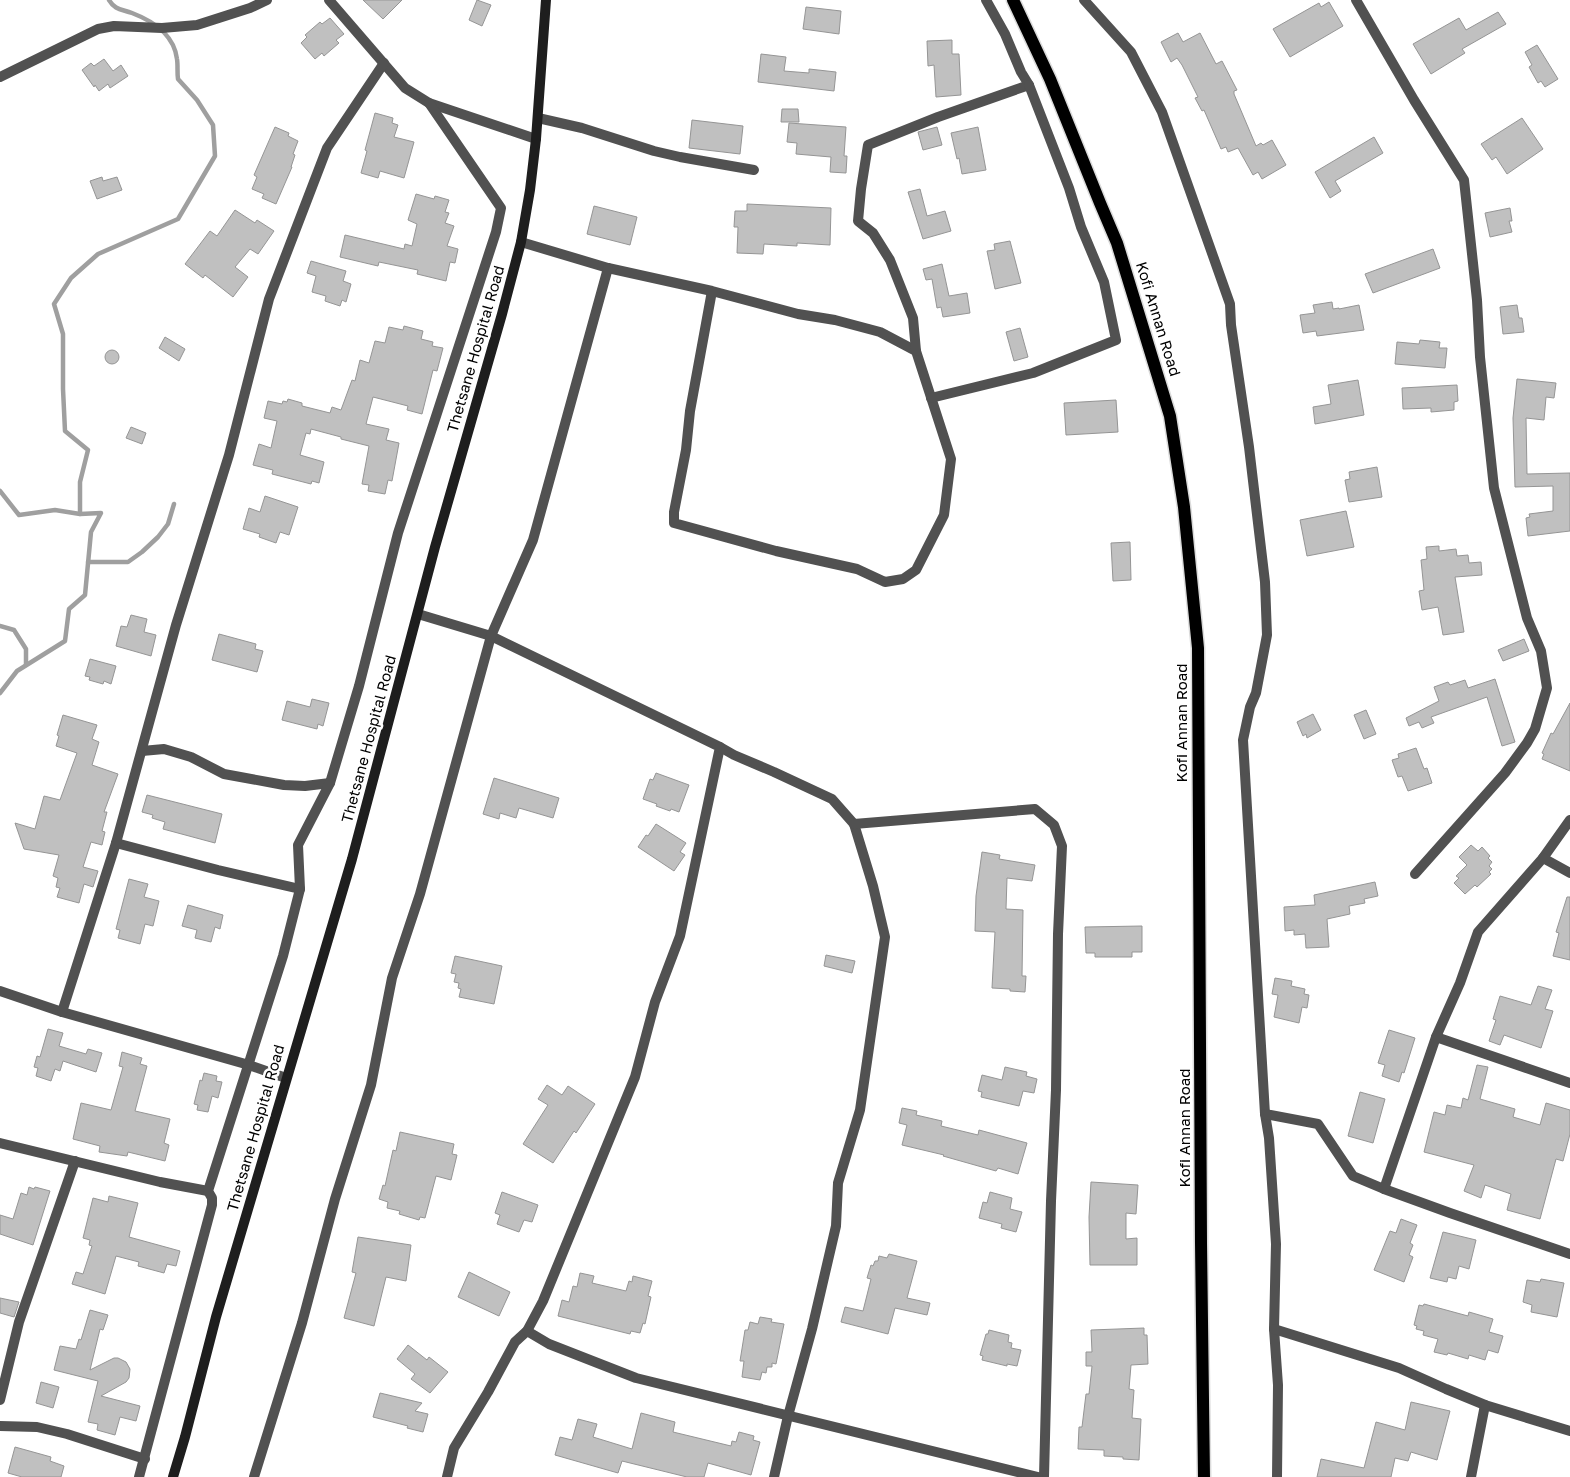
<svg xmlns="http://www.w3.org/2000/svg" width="1570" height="1477" viewBox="0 0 1570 1477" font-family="'Golos Text',sans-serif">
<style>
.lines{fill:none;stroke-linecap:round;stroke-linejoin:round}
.stream{stroke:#9f9f9f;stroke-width:4.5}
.building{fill:#c0c0c0;stroke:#959595}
.primary-casing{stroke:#dbdbdb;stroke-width:15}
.street{stroke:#515151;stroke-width:10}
.secondary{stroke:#1e1e1e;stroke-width:10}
.primary{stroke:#000;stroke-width:12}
.labels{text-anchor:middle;stroke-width:5;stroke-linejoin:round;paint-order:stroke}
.street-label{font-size:15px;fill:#000;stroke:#fff}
</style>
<rect width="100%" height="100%" fill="#fff"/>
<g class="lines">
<g class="stream">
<path d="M0,491L19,515L55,510L80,514L101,513L91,532L85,595L69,609L65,641L17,671L0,693"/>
<path d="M80,514V482L88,450L65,431L63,389V334L54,304L71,278L98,254L178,219L215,156L213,125L197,100L178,79C177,72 178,65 177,59C174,35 153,21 132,13C121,9 115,10 109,0"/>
<path d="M88,562H128L142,552L158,537L168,524L174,504"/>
<path d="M0,626L14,630L26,649V665"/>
</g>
</g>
<g class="building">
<path d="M363,0H402L383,19Z"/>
<path d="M477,0L491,5L482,26L469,20Z"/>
<path d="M1329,2L1343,26L1290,57L1273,29L1319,3L1321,7Z"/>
<path d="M806,7L841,11L839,34L803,29Z"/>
<path d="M1498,12L1506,24L1462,49L1465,53L1431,74L1413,44L1459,18L1466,30Z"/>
<path d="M330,18L344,34L336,40L339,43L324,56L322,53L315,59L301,43L307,37L305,35L320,22L322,24Z"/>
<path d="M1178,33L1183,42L1200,33L1216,64L1222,61L1237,90L1234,91V94L1256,146L1261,143L1263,145L1272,140L1286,165L1262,179L1258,172L1253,175L1238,148L1228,152L1226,147L1221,149L1204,110L1202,111L1195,98L1198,97L1182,65L1177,58L1171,62L1161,42Z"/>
<path d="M952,40V54H959L961,95L936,97L934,65L928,66L927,41Z"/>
<path d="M1537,45L1558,79L1545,87L1541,81L1538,83L1529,67L1532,65L1525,52Z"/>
<path d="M761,54L786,57L784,71L809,73V69L836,72L834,91L758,82Z"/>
<path d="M104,59L113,71L121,65L128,76L110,88L108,84L99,91L95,85L94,87L82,70L91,63L94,66Z"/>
<path d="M782,109H798L799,122H781Z"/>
<path d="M375,113L393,118L392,123L398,125L394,137L414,142L404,178L380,171L378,178L361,173L367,151L365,150Z"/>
<path d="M1522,118L1543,149L1507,174L1496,157L1492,160L1481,144Z"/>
<path d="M692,120L743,126L740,154L689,148Z"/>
<path d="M789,123L846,127L844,156H847L846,173L830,172L831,157L796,154L797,143L787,142Z"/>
<path d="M275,127L289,133L288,136L298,141L293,154L295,155L291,167H292L276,204L262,198L264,194L252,189L257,177L254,175Z"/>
<path d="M937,127L942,145L923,150L918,132Z"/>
<path d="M978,127L986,170L962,174L959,158L957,159L951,133Z"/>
<path d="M1374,137L1383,153L1335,181L1341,191L1330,198L1315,172Z"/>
<path d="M102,177L103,181L117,177L122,190L97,199L90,181Z"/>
<path d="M920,189L927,216L945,211L951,231L923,239L908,192Z"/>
<path d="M416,194L434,199L435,196L449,200L445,212L449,213L445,223L454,226L447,246L458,249L455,263L450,262L446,281L417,274L418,270L379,262L378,266L340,257L345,235L404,249L405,244L412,246L417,224L408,220Z"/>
<path d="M747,204L831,208L830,245L797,243V246L764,244L763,254L737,253L738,227H734L735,211H747Z"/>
<path d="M594,206L637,217L630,245L587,234Z"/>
<path d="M1510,208L1512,221H1509L1512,232L1490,237L1485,213Z"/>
<path d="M235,210L255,223L257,220L274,231L258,254L250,249L235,267L248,277L233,297L205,275L203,278L185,264L210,231L217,236Z"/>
<path d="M1010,241L1021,283L995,289L987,251L995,250L994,244Z"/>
<path d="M1433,249L1440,268L1373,293L1365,274Z"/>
<path d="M311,261L346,271L343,281L351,284L346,302L342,300L340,306L325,301L326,296L312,292L316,276L307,273Z"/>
<path d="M942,264L949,296L967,293L970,313L943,317L941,307L937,308L932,279L926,280L923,269Z"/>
<path d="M1332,302L1333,309L1339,308V309L1359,305L1364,330L1317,336L1316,331L1303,333L1300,315L1315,313L1313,305Z"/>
<path d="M1517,305L1519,318H1522L1524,332L1503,334L1500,307Z"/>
<path d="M404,326L423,331L421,339L433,342L432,346L443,348L437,371L433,370L422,414L407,410L408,406L373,397L366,424L389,429L386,440L399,443L392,481L388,480L385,494L368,491L369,485L362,484L369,446L341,439V437L311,429L310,434L306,433L300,455L324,462L319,483L312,481L311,484L272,474L273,470L253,465L259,444L271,448L277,421L264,418L268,401L282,404L283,401L287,402L288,399L302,403V406L330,413L332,407L341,410L352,380L355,381L360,360L369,363L375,341L385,343L389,327L403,330Z"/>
<path d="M1020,328L1028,357L1014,361L1006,332Z"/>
<path d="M165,337L185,349L179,361L159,348Z"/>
<path d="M1420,340L1440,342L1439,348H1447L1445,368L1395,364L1397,342L1419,344Z"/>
<circle cx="112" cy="357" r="7"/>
<path d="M1517,379L1556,383L1554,398L1546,397L1544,420L1526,418L1527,474L1570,473V531L1528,536L1526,518L1530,517L1529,514L1553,511V486L1515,487L1513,418Z"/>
<path d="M1358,380L1364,415L1315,424L1313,407L1331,404L1328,385Z"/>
<path d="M1457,385L1458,401L1454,402V410L1431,412V408L1403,409L1402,388Z"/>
<path d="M1116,400L1118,432L1066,435L1064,403Z"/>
<path d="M131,427L146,433L142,444L126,438Z"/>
<path d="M1377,467L1382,497L1349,502L1345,480L1350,479L1349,472Z"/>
<path d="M265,496L298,507L289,535L280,532L276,543L259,537L260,534L243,529L249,508L260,512Z"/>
<path d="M1346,511L1354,547L1307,556L1300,520Z"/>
<path d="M1130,542L1131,580L1113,581L1111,543Z"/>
<path d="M1439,546V551L1456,549L1457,556L1468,555L1469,563L1481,562L1482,575L1455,577L1464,632L1443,635L1438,607L1422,610L1419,591L1424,590L1421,560L1427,559L1426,547Z"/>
<path d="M131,615L147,619L144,632L156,635L151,656L116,646L121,626L127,627Z"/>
<path d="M219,634L256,644L255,649L263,651L257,672L212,660Z"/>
<path d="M1524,639L1529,651L1503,661L1498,650Z"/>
<path d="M90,659L116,666L111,684L104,681L103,684L89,680L90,677L85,676Z"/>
<path d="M1495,679L1515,742L1502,746L1487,697L1431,717L1434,723L1422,728L1419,722L1409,726L1406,718L1439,701L1434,687L1448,682L1450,685L1465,680L1468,688Z"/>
<path d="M312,699L329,703L323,726L318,724L317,729L282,720L287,701L310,707Z"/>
<path d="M1570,703V771L1542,759L1544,754L1542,753L1551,733L1553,734Z"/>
<path d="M1366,710L1376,734L1364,739L1354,715Z"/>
<path d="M1313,714L1321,730L1307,738L1306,734L1303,736L1297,722Z"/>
<path d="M63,715L97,725L92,739L99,742L92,765L118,774L104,812H107L102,831L105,832L102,845L91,842L83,867L98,871L93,887L84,884L79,903L57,897L60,888L56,887L58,878L53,876L59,855L24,849L15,823L35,829L44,796L60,800L77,753L56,746L59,736L57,735Z"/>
<path d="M1416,748L1424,769L1427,768L1432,783L1408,791L1402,776L1398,777L1392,760L1399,758L1398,754Z"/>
<path d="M656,773L689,785L679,812L671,809L670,811L656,806L657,804L643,799L650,779L653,780Z"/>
<path d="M494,778L559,798L553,818L519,808L516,818L500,813L499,819L483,814Z"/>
<path d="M147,795L222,814L215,843L163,829L165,822L152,818L153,815L142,812Z"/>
<path d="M656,824L686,843L680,852L685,855L674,871L638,847L646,835L648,836Z"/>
<path d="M1471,845L1478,851L1482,847L1490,856L1488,858L1492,862L1489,866L1492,869L1489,872L1491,874L1477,887L1475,885L1465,894L1454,883L1459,878L1456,876L1467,865L1459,857Z"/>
<path d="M982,852L1000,855L999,859L1035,865L1032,881L1007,878L1006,909L1023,910L1022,976H1026L1025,992L1010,991V989L992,988L995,932L975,931L976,896Z"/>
<path d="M129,879L148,884L144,897L159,901L153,926L145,924L140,944L118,938L120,930L116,929Z"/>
<path d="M1375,882L1378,896L1364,899L1365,903L1349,906L1350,914L1327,919L1329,947L1306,948L1305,934L1294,935V930L1285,931L1284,907L1315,905L1314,895Z"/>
<path d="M1567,897H1570V960L1553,956L1559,933L1556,932Z"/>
<path d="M188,905L223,915L220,929L215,927L211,942L195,938L197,930L182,926Z"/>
<path d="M1142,926V952H1132V957H1095V953H1086L1085,927Z"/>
<path d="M826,955L855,961L852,973L824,966Z"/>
<path d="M455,956L502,966L494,1004L459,997L461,989L458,988L459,983L454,982L456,974L451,973Z"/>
<path d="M1275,978L1292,981L1291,986L1305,989L1304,994L1309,995L1307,1008L1302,1007L1299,1023L1274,1017L1278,995L1272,994Z"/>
<path d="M1538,986L1552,990L1545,1009L1553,1011L1541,1048L1504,1035L1500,1045L1489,1041L1496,1020L1493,1019L1500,996L1531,1005Z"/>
<path d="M48,1029L63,1033L59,1046L86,1054L88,1049L102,1053L96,1072L63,1061L60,1071L55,1069L51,1081L36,1076L38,1068L34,1067L37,1056L40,1057Z"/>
<path d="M1389,1030L1415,1038L1404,1073L1402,1072L1399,1082L1382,1076L1385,1065L1378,1063Z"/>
<path d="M122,1052L142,1058L140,1064L147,1066L135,1111L170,1119L164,1143L169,1145L165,1161L128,1152L127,1156L99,1152L100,1146L73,1139L81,1103L111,1110L123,1067L119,1066Z"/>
<path d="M1477,1065L1488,1067L1480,1099L1515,1109L1513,1117L1540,1125L1546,1103L1570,1110V1134L1563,1161L1556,1159L1540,1219L1507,1210L1511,1194L1485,1185L1481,1198L1464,1191L1474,1165L1424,1152L1434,1112L1445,1115L1447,1105L1461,1108L1463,1098L1468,1100Z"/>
<path d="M1005,1067L1027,1072L1026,1076L1037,1079L1034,1093L1023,1091L1019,1106L981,1097L982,1092L978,1091L982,1075L1002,1080Z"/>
<path d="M204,1073L217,1076L216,1081L222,1082L218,1098L212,1096L208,1112L197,1110L198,1105L194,1104L200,1080L202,1081Z"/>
<path d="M547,1085L562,1095L568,1086L595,1104L576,1133L574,1131L553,1163L523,1144L548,1105L538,1099Z"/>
<path d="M1360,1092L1385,1099L1373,1143L1348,1136Z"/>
<path d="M902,1108L917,1111L916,1115L942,1121L941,1126L978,1135L979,1130L1027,1143L1018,1174L998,1168L996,1171L943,1156L944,1155L902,1145L907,1125L899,1123Z"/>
<path d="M400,1132L454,1144L452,1154L457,1155L451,1180L436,1176L425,1218L420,1217L419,1220L399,1214L400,1211L387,1208L388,1202L379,1199L383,1185L385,1186L393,1150L396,1151Z"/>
<path d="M1091,1182L1138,1185L1136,1214L1126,1213V1239L1137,1238V1265H1090L1089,1217Z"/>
<path d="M29,1187L34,1189L35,1187L50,1191L33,1245L0,1234V1215L13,1219L21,1193L27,1195Z"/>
<path d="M502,1192L538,1205L532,1222L524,1220L519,1232L497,1224L500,1215L495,1213Z"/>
<path d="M990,1192L1012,1198L1010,1209L1022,1212L1016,1232L1001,1228L1002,1224L979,1218L983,1202L987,1203Z"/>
<path d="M109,1196L138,1203L129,1237L180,1251L176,1266L167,1264L164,1273L138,1266L139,1262L116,1256L105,1294L72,1284L76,1272L83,1274L92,1246L89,1245L90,1240L83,1238L93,1198L108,1202Z"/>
<path d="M1401,1219L1417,1225L1410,1243L1413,1245L1409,1255L1413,1257L1404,1282L1374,1270L1390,1231L1396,1233Z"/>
<path d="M1443,1232L1476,1240L1469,1269L1459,1266L1456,1279L1448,1277L1447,1282L1430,1278Z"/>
<path d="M358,1237L411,1245L406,1281L386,1277L374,1326L344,1318L356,1273L352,1272Z"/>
<path d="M889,1254L917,1261L907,1298L930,1303L927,1315L895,1308L888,1334L841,1322L845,1307L863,1311L871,1279L867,1278L871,1265L873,1266L875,1261H878L879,1256L887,1258Z"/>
<path d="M469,1272L510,1292L499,1316L458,1297Z"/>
<path d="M580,1273L594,1276L592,1283L626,1291L629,1281L632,1282L633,1276L652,1281L648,1296L651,1297L645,1324L643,1323L640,1333L631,1331L630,1334L558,1316L562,1300L569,1302L573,1286L577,1287Z"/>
<path d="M1541,1279L1564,1283L1557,1317L1531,1312L1532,1305L1523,1302L1527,1280L1540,1282Z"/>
<path d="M0,1298L19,1302L14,1317L0,1313Z"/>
<path d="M1424,1304L1468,1316L1469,1312L1493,1319L1489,1332L1503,1336L1498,1353L1488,1350L1485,1360L1469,1355L1468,1359L1448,1353L1447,1355L1434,1352L1438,1339L1423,1335L1424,1331L1416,1329L1417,1326L1414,1325L1419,1305L1423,1306Z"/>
<path d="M90,1310L108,1315L103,1330L100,1329L90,1370L114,1358H118L126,1362L130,1369L129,1378L126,1382L101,1396L140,1406L136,1421L120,1417L115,1435L97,1430L98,1424L88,1422L98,1381L54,1370L60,1346L76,1349L79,1339L81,1340Z"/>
<path d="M760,1317L772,1319L771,1322L784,1324L776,1364L772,1363V1367H767L766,1373L762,1372L760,1380L742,1377L744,1361H740L745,1330H748L750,1322L758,1324Z"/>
<path d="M1144,1328V1335H1147L1148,1364L1131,1365L1129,1389L1134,1390L1132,1418L1141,1419L1139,1460L1123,1459V1457L1104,1456V1450L1078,1449L1079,1427H1082L1086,1394H1089L1092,1366H1086V1352H1092L1091,1330Z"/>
<path d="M989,1330L1009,1335L1008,1342L1012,1343L1011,1348L1021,1350L1017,1366L1007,1364V1366L982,1360L983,1356L980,1355L986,1334H988Z"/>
<path d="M408,1345L427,1360L429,1357L448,1372L430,1393L411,1379L415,1374L397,1359Z"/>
<path d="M41,1382L59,1387L53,1408L36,1403Z"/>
<path d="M380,1393L422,1403L415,1411L428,1414L423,1432L407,1428L408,1426L373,1417Z"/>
<path d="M1411,1402L1450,1411L1437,1460L1411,1452L1408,1461L1395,1458L1391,1477H1317L1321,1459L1364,1468L1376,1422L1405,1430Z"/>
<path d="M641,1413L675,1422L673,1432L731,1446L732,1441L736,1442L739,1432L754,1436L753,1440L760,1442L751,1475L708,1463L704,1477H687L622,1461L618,1473L555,1455L560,1437L572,1440L578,1419L597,1424L593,1437L632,1449Z"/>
<path d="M15,1447L51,1457L50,1461L64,1466L61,1477H22L8,1473Z"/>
</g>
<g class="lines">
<g class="primary-casing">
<path id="primary" d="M1013,0L1050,79L1100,203L1117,243L1170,416L1184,507L1198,648L1201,1243L1204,1477"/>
</g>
<g class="street">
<path d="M329,0L405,88L429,103L536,139"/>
<path d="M1084,0L1131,52L1162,112L1230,304L1231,325L1249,447L1265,582L1267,635L1256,693L1250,707L1243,740L1265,1114L1269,1138L1276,1244L1274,1329L1278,1385L1277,1477"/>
<path d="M1356,0L1414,100L1464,180L1477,300L1480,357L1494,488L1527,618L1541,651L1547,688L1535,729L1527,743L1505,773L1415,874"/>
<path d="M0,77L98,29L114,26L162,28L197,25L250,8L267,0"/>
<path d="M538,118L582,128L654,151L680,157L754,170"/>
<path d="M521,242L608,268L712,291L798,314L835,320L880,332L916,351L951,459L944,515L916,570L903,579L885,582L857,569L776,551L674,523V512L686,450L690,411L712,291"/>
<path d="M916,351L913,318L890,260L873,233L858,221L861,189L868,145L938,117L1029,85L1021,72L1005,34L986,0"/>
<path d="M931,398L1033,373L1116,340L1104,282L1081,227L1069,188L1029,85"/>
<path d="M418,614L491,636L720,747L680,936L655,1002L635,1077L543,1301L527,1331L515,1342L488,1392L454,1448L447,1477"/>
<path d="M720,747L734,755L774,772L832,799L854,824L873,886L885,937L860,1110L838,1183L836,1226L812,1329L788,1416L774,1477"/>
<path d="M142,751L164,749L191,757L224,774L284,785L305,786L330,783"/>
<path d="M854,824L1035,809L1054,825L1062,846L1058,934L1056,1090L1051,1201L1044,1477"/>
<path d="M116,843L218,870L300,889"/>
<path d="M1543,858L1570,820"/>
<path d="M0,991L62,1012L249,1065L286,1078"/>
<path d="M62,1012L116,843L176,625L229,455L269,299L327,148L384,63"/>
<path d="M1436,1037L1570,1083"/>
<path d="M1265,1114L1318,1124L1353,1176L1384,1189L1450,1213L1570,1254"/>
<path d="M0,1143L160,1182L208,1191"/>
<path d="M1384,1189L1436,1037L1460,983L1478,932L1543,858L1570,873"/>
<path d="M1274,1329L1399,1368L1446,1389L1485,1405L1570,1431"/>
<path d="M527,1331L549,1344L636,1378L1038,1477"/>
<path d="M0,1400L19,1322L75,1161"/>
<path d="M0,1426L37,1427L67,1434L145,1459"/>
<path d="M139,1477L212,1205V1198L208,1191L283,956L300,889L298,845L330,783L359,686L398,533L496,232L501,208L429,103"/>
<path d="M254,1477L302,1323L335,1199L371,1085L392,978L420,894L491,636L533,540L608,268"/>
<path d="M1471,1477L1485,1405"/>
</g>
<path class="secondary" d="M173,1477L185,1437L216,1317L352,859L435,547L502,314L521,242L530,190L536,139L546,0"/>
<use href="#primary" class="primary"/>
</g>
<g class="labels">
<g class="street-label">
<text transform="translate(1158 319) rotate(73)" y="5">Kofi Annan Road</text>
<text transform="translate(476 349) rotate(-74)" y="5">Thetsane Hospital Road</text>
<text transform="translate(1182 723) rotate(-90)" y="5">Kofi Annan Road</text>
<text transform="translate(369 739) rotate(-75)" y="5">Thetsane Hospital Road</text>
<text transform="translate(256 1128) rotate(-74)" y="5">Thetsane Hospital Road</text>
<text transform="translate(1185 1128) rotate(-90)" y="5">Kofi Annan Road</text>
</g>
</g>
</svg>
